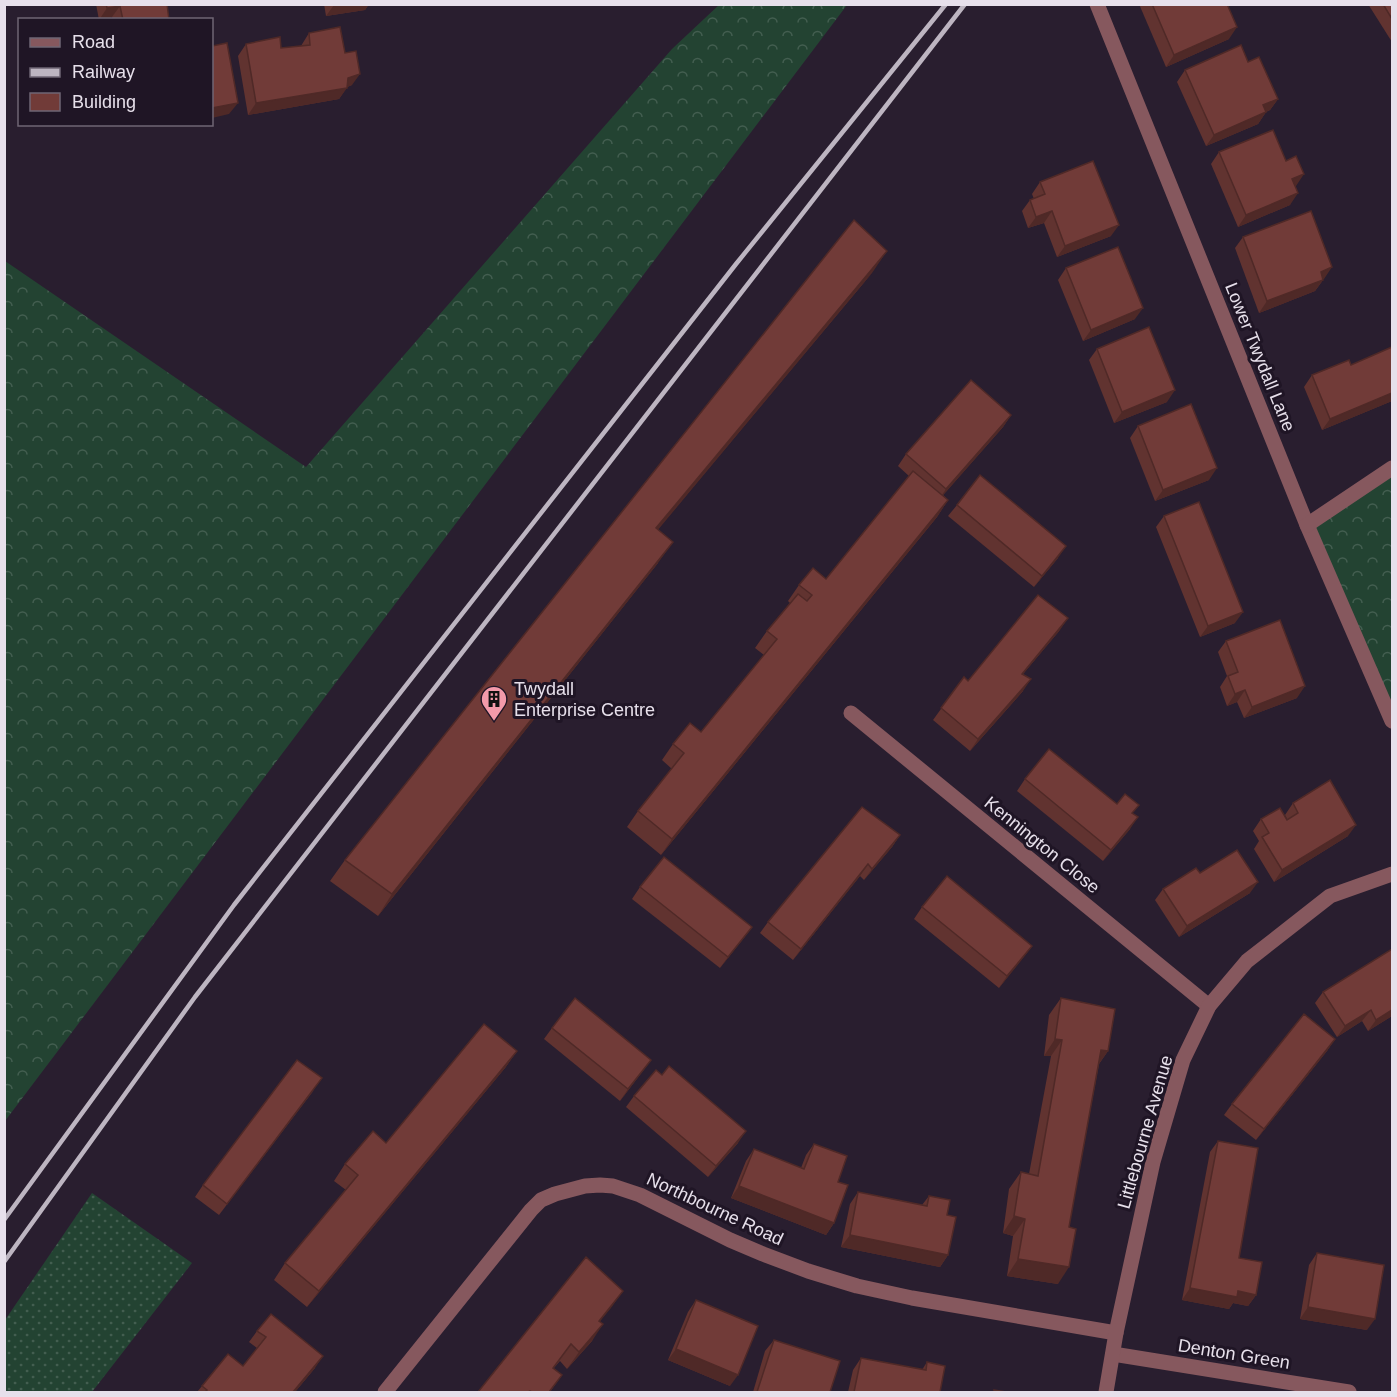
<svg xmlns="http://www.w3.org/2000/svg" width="1397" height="1397" viewBox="0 0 1397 1397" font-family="Arial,sans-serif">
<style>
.grass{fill:url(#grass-dots)}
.forest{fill:url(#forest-crowns)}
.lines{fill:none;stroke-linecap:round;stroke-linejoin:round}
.minor{stroke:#86585e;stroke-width:15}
.rail{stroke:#bdb5c1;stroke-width:4.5}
.wall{fill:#613330}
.shaded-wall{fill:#4f2927}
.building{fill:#713b38;stroke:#4f2927;stroke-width:1.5}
.labels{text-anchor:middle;stroke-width:6;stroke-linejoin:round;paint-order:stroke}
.street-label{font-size:18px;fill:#e7e0eb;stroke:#1f1525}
.poi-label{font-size:18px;fill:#e7e0eb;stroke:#1f1525;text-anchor:start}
</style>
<defs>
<pattern id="grass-dots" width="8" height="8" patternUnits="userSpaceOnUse" patternTransform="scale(1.5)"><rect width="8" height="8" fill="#234332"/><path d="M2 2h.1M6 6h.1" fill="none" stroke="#435e50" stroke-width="1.8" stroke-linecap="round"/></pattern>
<pattern id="forest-crowns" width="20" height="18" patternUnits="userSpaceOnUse" patternTransform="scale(1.5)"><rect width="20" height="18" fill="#234332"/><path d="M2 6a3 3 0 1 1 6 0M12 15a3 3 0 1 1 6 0" fill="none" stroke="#435e50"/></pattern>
</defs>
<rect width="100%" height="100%" fill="#291e2f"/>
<path class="grass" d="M92,1193L192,1263L92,1392H5V1320Z"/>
<g class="forest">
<path d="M720,4L847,5L5,1121V261L306,467L672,49Z"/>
<path d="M1392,468V721L1307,525Z"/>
</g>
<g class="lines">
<g class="minor">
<path d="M1097,4L1307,525L1392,721"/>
<path d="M1307,525L1392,468"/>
<path d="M851,713L1209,1006"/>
<path d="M1113,1354L1349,1392"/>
<path d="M385,1392L531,1210L541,1200L555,1194L585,1186L600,1185L613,1186L640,1195L730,1240L763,1254L808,1271L857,1286L912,1298L1116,1333"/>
<path d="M1106,1392L1116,1333L1153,1162L1183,1060L1209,1006L1247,961L1330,896L1392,874"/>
</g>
<g class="rail">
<path d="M4,1220L234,905L736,264L946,4"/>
<path d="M4,1262L195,997L965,4"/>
</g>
</g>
<g class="wall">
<path d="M96,4H167L169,20H113L112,17L99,20Z"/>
<path d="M324,4H369L365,10L326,16Z"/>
<path d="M1139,4H1227L1229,39L1166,67Z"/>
<path d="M1368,4H1392V42Z"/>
<path d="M309,33L352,85L347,87L339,99L248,115L238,56L246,44L281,48L301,46Z"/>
<path d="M1248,62L1278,99L1270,110L1266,112L1258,124L1206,146L1177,82L1185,70Z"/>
<path d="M1219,152L1296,186L1290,205L1238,227L1211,164Z"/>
<path d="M1040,182L1111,236L1057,257L1044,223L1028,228L1022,211L1030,200L1034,199L1032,194Z"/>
<path d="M1243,237L1323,279V280L1315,291L1259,313L1235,248Z"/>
<path d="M1066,268L1135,319L1083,341L1058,280Z"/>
<path d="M872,273L658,529V563L378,916L330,881L345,860Z"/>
<path d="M1392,347V401L1322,430L1304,387L1312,375L1351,365Z"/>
<path d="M1097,349L1167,402L1114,423L1089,360Z"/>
<path d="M1011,415L1003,427L943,495L948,500L937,517L661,855L627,827L638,811L672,769L662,760L673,744L701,732L764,655L755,648L767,631L790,603L788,601L799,585L826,579L909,476L898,466L906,454Z"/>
<path d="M1138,426L1209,480L1155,501L1130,438Z"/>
<path d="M957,505L1058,558L1034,587L948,516Z"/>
<path d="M1164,516L1235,623L1200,637L1156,527Z"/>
<path d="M1060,630L1023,674V691L970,751L933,720L964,677L968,681Z"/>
<path d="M1226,641L1297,698L1244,718L1237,702L1227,706L1220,687L1227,676L1218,652Z"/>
<path d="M1025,779L1117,804L1133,814L1130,829L1103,861L1017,791Z"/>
<path d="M1293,803L1348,836L1274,882L1254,849L1259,841L1253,831L1261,819H1287L1285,815Z"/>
<path d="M900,835L892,847L864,880L860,876L793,960L760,933L768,922Z"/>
<path d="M1200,873L1250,893L1179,937L1155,900L1163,889Z"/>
<path d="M640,887L752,927L720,968L632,899Z"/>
<path d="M922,907L1032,946L999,988L914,919Z"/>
<path d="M1392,949V1016L1368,1031L1362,1021L1337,1037L1315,1003L1323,992Z"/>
<path d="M1061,998L1108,1051L1099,1064L1058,1284L1007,1276L1013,1236L1003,1233L1009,1189L1021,1172L1029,1174L1051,1056H1044L1049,1015Z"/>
<path d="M552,1028L651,1060L620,1101L544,1039Z"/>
<path d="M1335,1039L1327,1051L1256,1140L1224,1115L1232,1104Z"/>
<path d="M517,1051L505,1068L307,1307L274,1280L285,1263L346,1190L334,1181L345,1164L386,1143Z"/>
<path d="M314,1090L219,1215L195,1197L203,1185Z"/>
<path d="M634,1096L738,1143L708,1177L626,1107Z"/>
<path d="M1218,1141L1239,1258L1256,1295L1248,1306L1233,1303L1229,1309L1182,1300L1210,1152Z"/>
<path d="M814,1144L838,1182L834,1223L826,1235L731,1198L746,1161L754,1149L801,1168L806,1155Z"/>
<path d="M858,1192L922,1205L929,1196L947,1215L948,1255L940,1267L841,1247L850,1204Z"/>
<path d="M1317,1253L1367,1330L1300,1319L1309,1265Z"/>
<path d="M623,1291L600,1321L592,1341L567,1369L560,1361L553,1369L562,1375L550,1392H478Z"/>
<path d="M696,1300L730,1386L668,1360L688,1312Z"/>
<path d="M257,1331L315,1368L295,1392H197L202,1386L243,1366L257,1348L249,1342Z"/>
<path d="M774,1340L830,1392H753L765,1351Z"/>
<path d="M861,1358L922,1370L927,1362L940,1392H848L853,1370Z"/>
</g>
<g class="shaded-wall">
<path d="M369,4L365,10L326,16L334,5Z"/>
<path d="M120,6L112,17L99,20L107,8Z"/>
<path d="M1237,27L1229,39L1166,67L1174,55Z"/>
<path d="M360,74L352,85L343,89L347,88L339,99L248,115L256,103L348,78Z"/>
<path d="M1278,99L1270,110L1254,117L1263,105Z"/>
<path d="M238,103L229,114L212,118V108Z"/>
<path d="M1266,112L1258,124L1206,146L1214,135Z"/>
<path d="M1304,174L1296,186L1284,190L1292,179Z"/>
<path d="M1298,193L1290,205L1238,227L1246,215Z"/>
<path d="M1052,211L1044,223L1028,228L1036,217Z"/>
<path d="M1119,225L1111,236L1057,257L1065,246Z"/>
<path d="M887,251L872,273L642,549L656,528Z"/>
<path d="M1332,267L1324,279L1313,283L1321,272Z"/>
<path d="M1323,280L1315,291L1259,313L1267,301Z"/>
<path d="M1143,308L1135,319L1083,341L1091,330Z"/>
<path d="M1175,390L1167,402L1114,423L1122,412Z"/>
<path d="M1392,393V401L1322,430L1330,419Z"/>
<path d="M1011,415L1003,427L938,501L946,489Z"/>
<path d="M1217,468L1209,480L1155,501L1163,490Z"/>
<path d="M948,500L937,517L661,855L672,839Z"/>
<path d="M673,542L658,563L378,916L392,894Z"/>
<path d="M1066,546L1058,558L1034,587L1042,576Z"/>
<path d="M1243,612L1235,623L1200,637L1208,626Z"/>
<path d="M1068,618L1060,630L1014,685L1022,674Z"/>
<path d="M1031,679L1023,691L970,751L978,739Z"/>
<path d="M1305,686L1297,698L1244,718L1252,707Z"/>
<path d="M1245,690L1237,702L1227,706L1235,694Z"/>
<path d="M1138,817L1130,829L1103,861L1111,850Z"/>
<path d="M1356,825L1348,836L1274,882L1282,870Z"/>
<path d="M900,835L892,847L864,880L872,869Z"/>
<path d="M868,864L860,876L793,960L801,949Z"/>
<path d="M1258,882L1250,893L1179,937L1187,926Z"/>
<path d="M752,927L744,938L720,968L728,957Z"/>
<path d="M1032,946L1024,957L999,988L1007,976Z"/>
<path d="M1371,1010L1362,1021L1337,1037L1345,1026Z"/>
<path d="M1392,1010V1016L1368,1031L1376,1020Z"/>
<path d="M1055,1039L1062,1040L1051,1056H1044Z"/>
<path d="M1335,1039L1327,1051L1256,1140L1264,1129Z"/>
<path d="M1101,1050L1108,1051L1096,1068Z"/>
<path d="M517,1051L505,1068L307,1307L319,1291Z"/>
<path d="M651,1060L643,1071L620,1101L628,1089Z"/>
<path d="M746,1131L738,1143L708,1177L716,1166Z"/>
<path d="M739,1186L834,1223L826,1235L731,1198Z"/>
<path d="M1014,1216L1025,1219L1013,1236L1003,1233Z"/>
<path d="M850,1235L948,1255L940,1267L841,1247Z"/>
<path d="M1018,1259L1069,1267L1058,1284L1007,1276Z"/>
<path d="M1190,1288L1238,1291L1256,1295L1248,1306L1233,1303L1229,1309L1182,1300Z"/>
<path d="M623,1291L611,1308L587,1337L599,1321Z"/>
<path d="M1308,1307L1375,1319L1367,1330L1300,1319Z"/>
<path d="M603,1324L592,1341L567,1369L579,1352Z"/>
<path d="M676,1349L738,1375L730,1386L668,1360Z"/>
<path d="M323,1356L315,1368L295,1392H293Z"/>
</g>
<g class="building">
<path d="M106,4H167L169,20H123L120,6L107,8Z"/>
<path d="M1152,4H1227L1237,27L1174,55Z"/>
<path d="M1383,4H1392V19Z"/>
<path d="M340,27L345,53L356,51L360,74L348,78L347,88L256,103L246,44L280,37L281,48L310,45L309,33Z"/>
<path d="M227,43L238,103L212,108V46Z"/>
<path d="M1241,45L1248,62L1259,57L1278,99L1263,105L1266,112L1214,135L1185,70Z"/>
<path d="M1273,130L1286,161L1296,156L1304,174L1292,179L1298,193L1246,215L1219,152Z"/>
<path d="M1093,161L1119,225L1065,246L1052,211L1036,217L1030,200L1045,194L1040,182Z"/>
<path d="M1311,211L1332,267L1321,272L1323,280L1267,301L1243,237Z"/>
<path d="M854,220L887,251L656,528L673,542L392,894L345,860Z"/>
<path d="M1118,247L1143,308L1091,330L1066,268Z"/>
<path d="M1149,327L1175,390L1122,412L1097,349Z"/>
<path d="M1392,347V393L1330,419L1312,375L1349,360L1351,365Z"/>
<path d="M971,380L1011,415L946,489L906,454Z"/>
<path d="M1191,404L1217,468L1163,490L1138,426Z"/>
<path d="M913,471L948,500L672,839L638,811L684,753L673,744L690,723L701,732L777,639L767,631L798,594L807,601L812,595L799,585L813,568L826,579Z"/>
<path d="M980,475L1066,546L1042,576L957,505Z"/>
<path d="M1199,502L1243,612L1208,626L1164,516Z"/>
<path d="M1038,595L1068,618L1022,674L1031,679L978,739L941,708L964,677L968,681Z"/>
<path d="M1280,620L1305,686L1252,707L1245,690L1235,694L1228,676L1238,672L1226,641Z"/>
<path d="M1049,749L1117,804L1125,794L1139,805L1132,813L1138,817L1111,850L1025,779Z"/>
<path d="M1330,780L1356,825L1282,870L1262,837L1269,833L1261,819L1280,808L1287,820L1298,813L1293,803Z"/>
<path d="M862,807L900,835L872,869L868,864L801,949L768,922Z"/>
<path d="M1237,850L1258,882L1187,926L1163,889L1196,868L1200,873Z"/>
<path d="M664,857L752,927L728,957L640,887Z"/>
<path d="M947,876L1032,946L1007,976L922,907Z"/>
<path d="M1392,949V1010L1376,1020L1371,1010L1345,1026L1323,992Z"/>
<path d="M575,998L651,1060L628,1089L552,1028Z"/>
<path d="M1061,998L1115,1009L1108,1051L1101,1050L1069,1227L1076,1229L1069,1267L1018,1259L1025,1219L1014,1216L1021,1172L1038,1176L1062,1040L1055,1039Z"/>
<path d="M1304,1014L1335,1039L1264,1129L1232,1104Z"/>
<path d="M484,1024L517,1051L319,1291L285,1263L358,1175L345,1164L373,1131L386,1143Z"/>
<path d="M297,1060L322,1078L227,1204L203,1185Z"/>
<path d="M669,1066L746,1131L716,1166L634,1096L656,1070L662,1075Z"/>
<path d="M1218,1141L1258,1148L1239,1258L1262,1262L1256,1295L1238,1291L1237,1297L1190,1288Z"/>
<path d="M814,1144L847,1156L838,1182L848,1185L834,1223L739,1186L754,1149L804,1169Z"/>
<path d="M858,1192L927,1206L929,1196L950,1200L947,1215L956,1217L948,1255L850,1235Z"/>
<path d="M1317,1253L1384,1265L1375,1319L1308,1307Z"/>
<path d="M586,1257L623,1291L599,1321L603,1324L579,1352L571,1344L553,1368L562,1375L549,1392H532L530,1391L528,1392H478Z"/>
<path d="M696,1300L758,1326L738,1375L676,1349Z"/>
<path d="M271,1314L323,1356L293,1392H205L207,1390L202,1386L228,1354L243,1366L266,1337L257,1331Z"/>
<path d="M774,1340L840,1361L830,1392H757Z"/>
<path d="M861,1358L926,1370L927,1362L945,1366L940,1392H854Z"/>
<path d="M994,1390L1006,1392H994Z"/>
</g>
<defs>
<g id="building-pin" transform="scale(1.35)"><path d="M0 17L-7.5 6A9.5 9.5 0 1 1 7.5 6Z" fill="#f39aaa" stroke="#1f1525"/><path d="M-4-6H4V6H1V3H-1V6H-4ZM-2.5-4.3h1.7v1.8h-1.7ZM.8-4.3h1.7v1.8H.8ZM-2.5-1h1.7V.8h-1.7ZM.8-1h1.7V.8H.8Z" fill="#111"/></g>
</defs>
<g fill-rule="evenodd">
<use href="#building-pin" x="494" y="699"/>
</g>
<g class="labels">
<g class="street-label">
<text transform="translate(1260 357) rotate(68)" y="6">Lower Twydall Lane</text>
<text transform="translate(1042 845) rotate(39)" y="6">Kennington Close</text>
<text transform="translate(1145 1132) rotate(-74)" y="6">Littlebourne Avenue</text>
<text transform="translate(715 1209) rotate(25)" y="6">Northbourne Road</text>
<text transform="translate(1234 1354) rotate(9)" y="6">Denton Green</text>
</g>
<g class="poi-label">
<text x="514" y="695">Twydall<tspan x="514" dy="21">Enterprise Centre</tspan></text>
</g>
</g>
<rect width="1397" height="1397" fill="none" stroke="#e7e0eb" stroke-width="12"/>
<rect x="18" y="18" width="195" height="108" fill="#1f1525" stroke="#6f6674" stroke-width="1.5"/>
<rect x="30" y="38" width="30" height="9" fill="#86585e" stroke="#6f6674" stroke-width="1.5"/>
<text x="72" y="48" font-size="18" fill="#e7e0eb">Road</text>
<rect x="30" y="68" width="30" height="9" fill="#bdb5c1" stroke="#6f6674" stroke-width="1.5"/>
<text x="72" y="78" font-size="18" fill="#e7e0eb">Railway</text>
<rect x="30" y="93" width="30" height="18" fill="#713b38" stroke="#6f6674" stroke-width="1.5"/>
<text x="72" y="108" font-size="18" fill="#e7e0eb">Building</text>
</svg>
